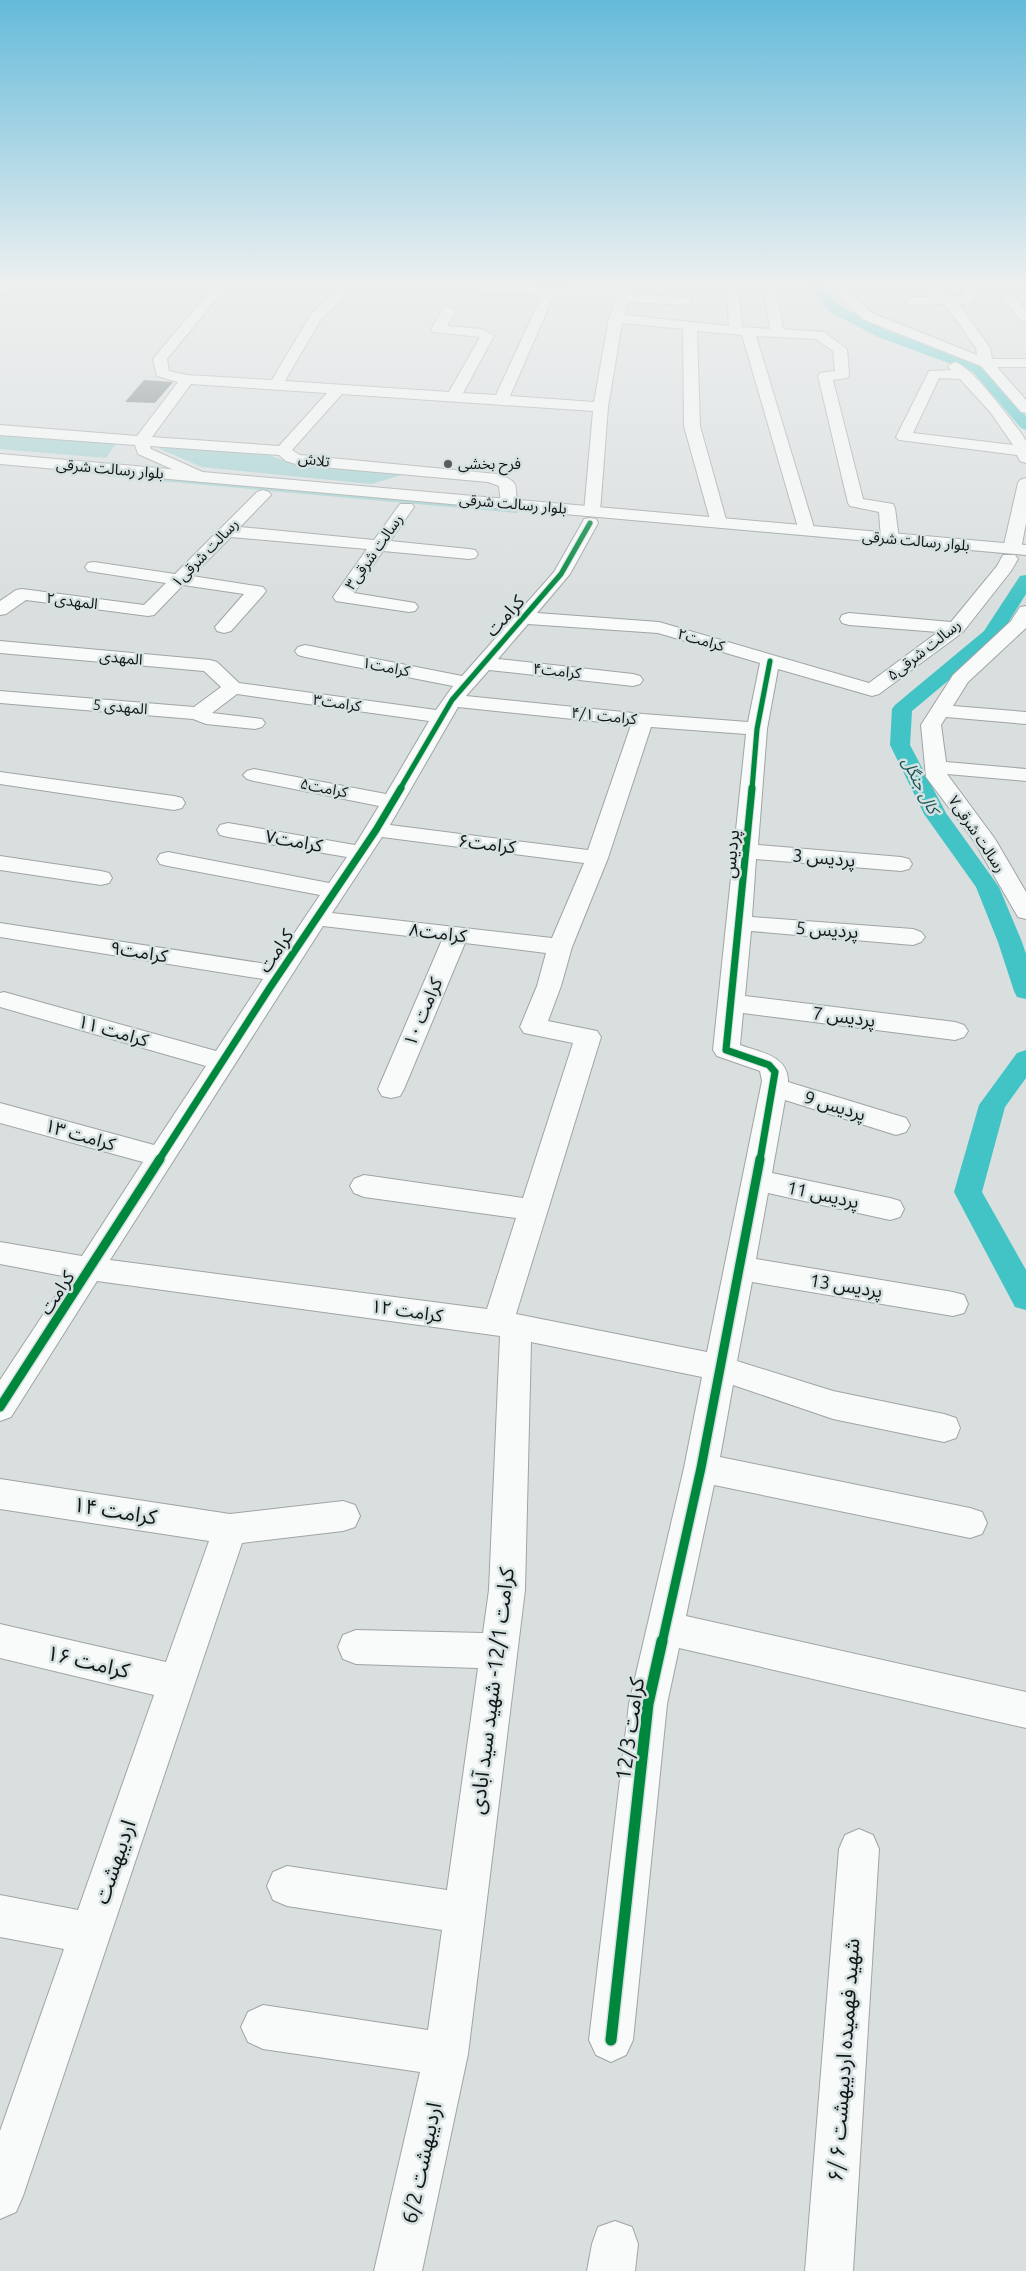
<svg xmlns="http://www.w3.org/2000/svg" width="1026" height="2271" viewBox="0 0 1026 2271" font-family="Ubuntu,'Noto Sans Arabic',sans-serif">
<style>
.green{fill:#a1d0d0}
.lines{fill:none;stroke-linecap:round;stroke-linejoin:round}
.canal{fill:#42c3c5;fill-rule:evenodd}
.building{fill:#707c7c}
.minor-casing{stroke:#a0a4a4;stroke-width:2}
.major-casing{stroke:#a0a4a4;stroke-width:2}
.minor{fill:#f9fafa;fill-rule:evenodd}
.major{fill:#f9fafa;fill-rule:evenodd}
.cycleway-far3-casing{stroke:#d6e1e1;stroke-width:7}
.cycleway-far2-casing{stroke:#d6e1e1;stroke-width:9}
.cycleway-far1-casing{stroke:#d6e1e1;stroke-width:12}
.cycleway-casing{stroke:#d6e1e1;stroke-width:14}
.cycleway-far3{stroke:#00873e;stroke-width:5}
.cycleway-far2{stroke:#00873e;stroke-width:7}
.cycleway-far1{stroke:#00873e;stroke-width:9}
.cycleway{stroke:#00873e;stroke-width:11}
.poi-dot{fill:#585c5c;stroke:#d6e1e1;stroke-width:2}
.labels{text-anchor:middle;stroke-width:5;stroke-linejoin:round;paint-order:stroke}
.far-street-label{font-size:15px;fill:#121616;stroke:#d6e1e1}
.far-poi-label{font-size:15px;fill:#121616;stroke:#d6e1e1;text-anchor:start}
.far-water-label{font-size:16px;font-style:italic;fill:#165354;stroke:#d6e1e1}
.street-label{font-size:18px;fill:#121616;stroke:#d6e1e1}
.near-street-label{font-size:21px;fill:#121616;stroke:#d6e1e1}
</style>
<rect width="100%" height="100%" fill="#d9dede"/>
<g class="green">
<path d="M0,435L116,444L106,458L0,449Z"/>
<path d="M161,447L269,455L296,465L405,474L371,484L202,467L160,449Z"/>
<path d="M107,473L518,509L517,513L104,476Z"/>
<path d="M623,520L654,521L1026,553V556Z"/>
</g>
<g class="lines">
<g class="canal">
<path d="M804,286H820L840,306L888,331L983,366L1026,416V430L1021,428L973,372L878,337L830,312L815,294Z"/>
<path d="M1026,575V594L998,639L912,711L910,745L946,813L999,887L1022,942L1026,954V999L1017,997L1014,991L998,942L976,887L924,814L890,745L892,709L895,705L984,631L1020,576Z"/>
<path d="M1026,1050V1078L1005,1107L982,1192L1026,1270V1310L1015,1307L954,1192L979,1105L1017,1053Z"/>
</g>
</g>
<path class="building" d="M144,380L173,382L155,403L125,402Z"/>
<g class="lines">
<g class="minor-casing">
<g id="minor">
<path d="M214,286H227L167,359L169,371L187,375L272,380L311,314L342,286H355L321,319L285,381L449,392L480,337L433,332L431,329L444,308L449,307L456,311L447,326L482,329L494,336L463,393L496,395L542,295L482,293L478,292L476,289L478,286L620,290L622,286H634L632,295L687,297L693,301L687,305L628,302L624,315L729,326L726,286H738L742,327L770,329L765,297L767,286H779L777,297L783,329L824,332L847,349L849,375L847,378L833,380L863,499L893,504L895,508L899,539L896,543H884L881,539L879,512L850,506L848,503L818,376L820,373L835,371L833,351L816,339L756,336L815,531L813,535H801L799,531L742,335L697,331L700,426L727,523L725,527H713L711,523L684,426L683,329L622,323L608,407L600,512L598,516H586L584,512L593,411L342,394L292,450L300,455L497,474C519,482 515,482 517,504L515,507H503L501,504L499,486L488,482L299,465L286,461L279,455L150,446L151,449L207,474L209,477L207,480L201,482L138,454L135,445L0,435V425L137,436L178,382L157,376L153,359ZM554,295L617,298L609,318L594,402L510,396ZM191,384L327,393L279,446L152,437Z"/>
<path d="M826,286H842L872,313L977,355L976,348L945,304L910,305L904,301L910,297H931L926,294L922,286H934L935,289L950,296H962L966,286H978L972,303L959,304L990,348L992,359H1026V367H997L1026,400V413L1021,412L981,366L862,319L839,295Z"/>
<path d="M1008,293L1013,294L1026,310V322L1021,321L1002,297Z"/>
<path d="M955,362C971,366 1009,417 1021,433L1026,441V463L1020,461L1017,455L899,440L896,437L929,371L951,370L948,366ZM939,378L960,379L991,413L1013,445L913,433Z"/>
<path d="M1026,478V523L1021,549L1018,553H1006L1003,549L1018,483L1020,480Z"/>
<path d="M263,490L269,492L271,495L240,527L374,540L400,504H412L414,507L390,541L469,549L475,550L478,554L475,558L469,559L383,551L354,593L415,603L418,607L415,611L409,612L342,602L336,601L333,597L367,549L231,537L192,576L263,587L266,591L263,595L231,631L224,633L217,631L215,627L244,594L183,585L154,615L148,616L26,600L6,614L0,615V601L16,590L22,589L144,605L166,583L88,571L85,567L88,563L94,562L175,574L257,492Z"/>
<path d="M590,518L596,519L598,523L570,574L537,613L659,622L869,683L938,632L849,625L842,623L840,619L842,615L849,613L951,622L997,566L1003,555H1015L1018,559L1011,571L963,632L879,694L872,696L865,694L778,669L767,729L758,845L901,857L909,859L912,864L909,869L901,871L756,859L752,917L913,929L921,932L925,937L921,942L913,945L751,931L745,996L955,1022L964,1025L968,1031L964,1037L955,1040L743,1013L740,1045C760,1052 789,1056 788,1082L906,1118L910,1125L906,1132L896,1135L785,1100L772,1173L890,1198L900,1201L904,1209L900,1217L890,1220L768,1193L756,1259L953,1292L964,1295L968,1304L964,1313L953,1316L752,1282L737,1361L833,1391L944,1414L956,1418L960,1428L956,1438L944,1442L833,1419L733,1385L720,1457L970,1508L982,1512L987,1523L982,1534L970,1538L714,1485L686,1616L1026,1692V1728L679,1648L667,1704L633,2040L626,2055L611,2062L596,2055L589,2040L629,1704L684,1468L702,1377L531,1342L525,1590L468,2054L422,2271H374L420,2072L263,2049L248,2042L241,2027L248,2012L263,2005L428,2030L442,1930L287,1906L273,1900L267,1886L273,1872L287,1866L447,1890L478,1668L356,1664L343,1659L338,1647L343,1635L356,1630L483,1633L489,1590L500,1336L97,1281L11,1417L0,1421V1380L68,1277L0,1264V1242L82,1256L143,1162L0,1123V1103L154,1145L206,1066L0,1007V993L4,992L216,1051L263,979L0,937V923L273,965L320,895L168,866L160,864L157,859L160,854L168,852L329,883L347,857L228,837L220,835L217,830L220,825L228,823L355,845L379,806L254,781L247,779L243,775L247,771L254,769L386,794L429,721L237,694L212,713L262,719L265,723L262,727L255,729L206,724L193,719L0,703V691L194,707L221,687L204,671L0,653V641L210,660L217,662L239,683L436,710L453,686L305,657L298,655L295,651L298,647L305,645L462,676L554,572L582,523L584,519ZM528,624L658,633L760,663L748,722L643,714L466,696L489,670L633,686L640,684L643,680L640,676L633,674L498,659ZM458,707L631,725L588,850L390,825ZM651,727L746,734L713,1050L717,1056L760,1071L762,1081L707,1352L516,1314L601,1037L597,1031L548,1021L561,986L572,947L608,858ZM382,837L584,863L552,938L332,913ZM323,926L442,940L378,1089L382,1096L391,1098L400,1096L404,1089L465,943L546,953L537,986L520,1027L524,1033L573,1043L523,1198L364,1175L354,1179L350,1186L354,1193L364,1197L516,1218L487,1309L110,1260Z"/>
<path d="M1026,606V628L968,682L953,706L1026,712V724L946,717L941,725L946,762L1026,769V781L947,774L995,839L1026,892V919L1018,917L974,841L926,777L921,725L953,675L1011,621L1020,607Z"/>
<path d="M0,772L174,796L182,798L185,803L182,808L174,810L0,784Z"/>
<path d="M0,856L101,871L109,873L112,878L109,883L101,885L0,870Z"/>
<path d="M0,1479L230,1514L343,1501L355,1505L360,1516L355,1527L343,1531L242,1543L23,2196L16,2212L0,2219V2131L64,1949L0,1937V1895L78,1910L154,1695L0,1658V1624L166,1662L209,1541L0,1509Z"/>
<path d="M859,1829L873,1835L879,1849L853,2271H805L839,1849L845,1835Z"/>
<path d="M615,2221L632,2227L638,2244L635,2271H587L592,2244L598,2227Z"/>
</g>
</g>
<g class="major-casing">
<g id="major">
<path d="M0,286H11L4,293L0,294Z"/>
<path d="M0,454L1026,545V555L0,464Z"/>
</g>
</g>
<use href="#minor" class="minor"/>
<use href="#major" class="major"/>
<g class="cycleway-far3-casing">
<g id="cycleway-far3">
<path d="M400,789L452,700L561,574L590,523"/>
<path d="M752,789L757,729L770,661"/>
</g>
</g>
<g class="cycleway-far2-casing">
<g id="cycleway-far2">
<path d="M752,788L726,1050L769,1065L775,1072L760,1160"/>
<path d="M159,1160L269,989L376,830L401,788"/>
</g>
</g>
<g class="cycleway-far1-casing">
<g id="cycleway-far1">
<path d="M0,1407L160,1159"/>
<path d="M662,1643L701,1468L760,1159"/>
</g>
</g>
<g class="cycleway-casing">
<path id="cycleway" d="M611,2040L648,1704L662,1641"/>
</g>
<use href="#cycleway-far3" class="cycleway-far3"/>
<use href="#cycleway-far2" class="cycleway-far2"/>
<use href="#cycleway-far1" class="cycleway-far1"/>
<use href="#cycleway" class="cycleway"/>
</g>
<linearGradient id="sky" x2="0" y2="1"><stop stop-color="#65bada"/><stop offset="0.47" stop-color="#eef0f0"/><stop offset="1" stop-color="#eef0f0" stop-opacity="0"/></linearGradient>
<rect width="1026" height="604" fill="url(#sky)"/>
<circle class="poi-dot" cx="448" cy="464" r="5"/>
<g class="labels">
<g class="far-street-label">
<text transform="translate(314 460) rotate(7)" y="5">تلاش</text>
<text transform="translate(110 469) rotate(5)" y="5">بلوار رسالت شرقی</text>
<text transform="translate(513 504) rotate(5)" y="5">بلوار رسالت شرقی</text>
<text transform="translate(916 541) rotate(5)" y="5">بلوار رسالت شرقی</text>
<text transform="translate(374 552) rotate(-55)" y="5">رسالت شرقی۳</text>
<text transform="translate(205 553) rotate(-46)" y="5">رسالت شرقی۱</text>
<text transform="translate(72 601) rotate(7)" y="5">المهدی۲</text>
<text transform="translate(701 640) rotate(16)" y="5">کرامت۲</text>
<text transform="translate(924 650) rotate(-38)" y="5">رسالت شرقی۵</text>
<text transform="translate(121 658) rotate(5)" y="5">المهدی</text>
<text transform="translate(386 667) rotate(11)" y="5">کرامت۱</text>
<text transform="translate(557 671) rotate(6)" y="5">کرامت۴</text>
<text transform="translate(337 703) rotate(8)" y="5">کرامت۳</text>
<text transform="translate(120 707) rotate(5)" y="5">المهدی 5</text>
<text transform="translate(604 716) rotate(6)" y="5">کرامت ۴/۱</text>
<text transform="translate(324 788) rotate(11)" y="5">کرامت۵</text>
<text transform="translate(977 834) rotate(56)" y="5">رسالت شرقی۷</text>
</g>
<g class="far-poi-label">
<text x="458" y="469">فرح بخشی</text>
</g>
<g class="far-water-label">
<text transform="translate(921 785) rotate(63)" y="6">کال جنگل</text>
</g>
<g class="street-label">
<text transform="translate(505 616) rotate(-48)" y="6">کرامت</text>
<text transform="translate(294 841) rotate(10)" y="6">کرامت۷</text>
<text transform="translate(487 844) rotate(7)" y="6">کرامت۶</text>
<text transform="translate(731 854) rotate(-85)" y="6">پردیس</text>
<text transform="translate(824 858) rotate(5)" y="6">پردیس 3</text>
<text transform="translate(827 930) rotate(4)" y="6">پردیس 5</text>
<text transform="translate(438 933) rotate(7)" y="6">کرامت۸</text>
<text transform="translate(276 951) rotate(-56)" y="6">کرامت</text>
<text transform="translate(139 952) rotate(9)" y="6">کرامت۹</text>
<text transform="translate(423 1012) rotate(-67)" y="6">کرامت ۱۰</text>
<text transform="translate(844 1017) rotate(7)" y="6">پردیس 7</text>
<text transform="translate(113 1031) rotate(16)" y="6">کرامت ۱۱</text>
<text transform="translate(835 1106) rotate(17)" y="6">پردیس 9</text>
<text transform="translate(80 1135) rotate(16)" y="6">کرامت ۱۳</text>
<text transform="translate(823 1195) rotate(12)" y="6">پردیس 11</text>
<text transform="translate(846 1286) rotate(9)" y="6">پردیس 13</text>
<text transform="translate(57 1293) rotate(-57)" y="6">کرامت</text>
<text transform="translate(407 1311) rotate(8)" y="6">کرامت ۱۲</text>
</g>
<g class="near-street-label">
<text transform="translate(115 1511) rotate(9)" y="7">کرامت ۱۴</text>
<text transform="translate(88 1662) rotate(13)" y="7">کرامت ۱۶</text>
<text transform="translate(492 1691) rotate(-83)" y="7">کرامت 12/1- شهید سید آبادی</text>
<text transform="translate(630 1729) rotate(-82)" y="7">کرامت 12/3</text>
<text transform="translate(115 1862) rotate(-71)" y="7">اردیبهشت</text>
<text transform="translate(844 2060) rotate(-86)" y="7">شهید فهمیده اردیبهشت ۶ /۶</text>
<text transform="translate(422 2163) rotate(-78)" y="7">اردیبهشت 6/2</text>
</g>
</g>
</svg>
